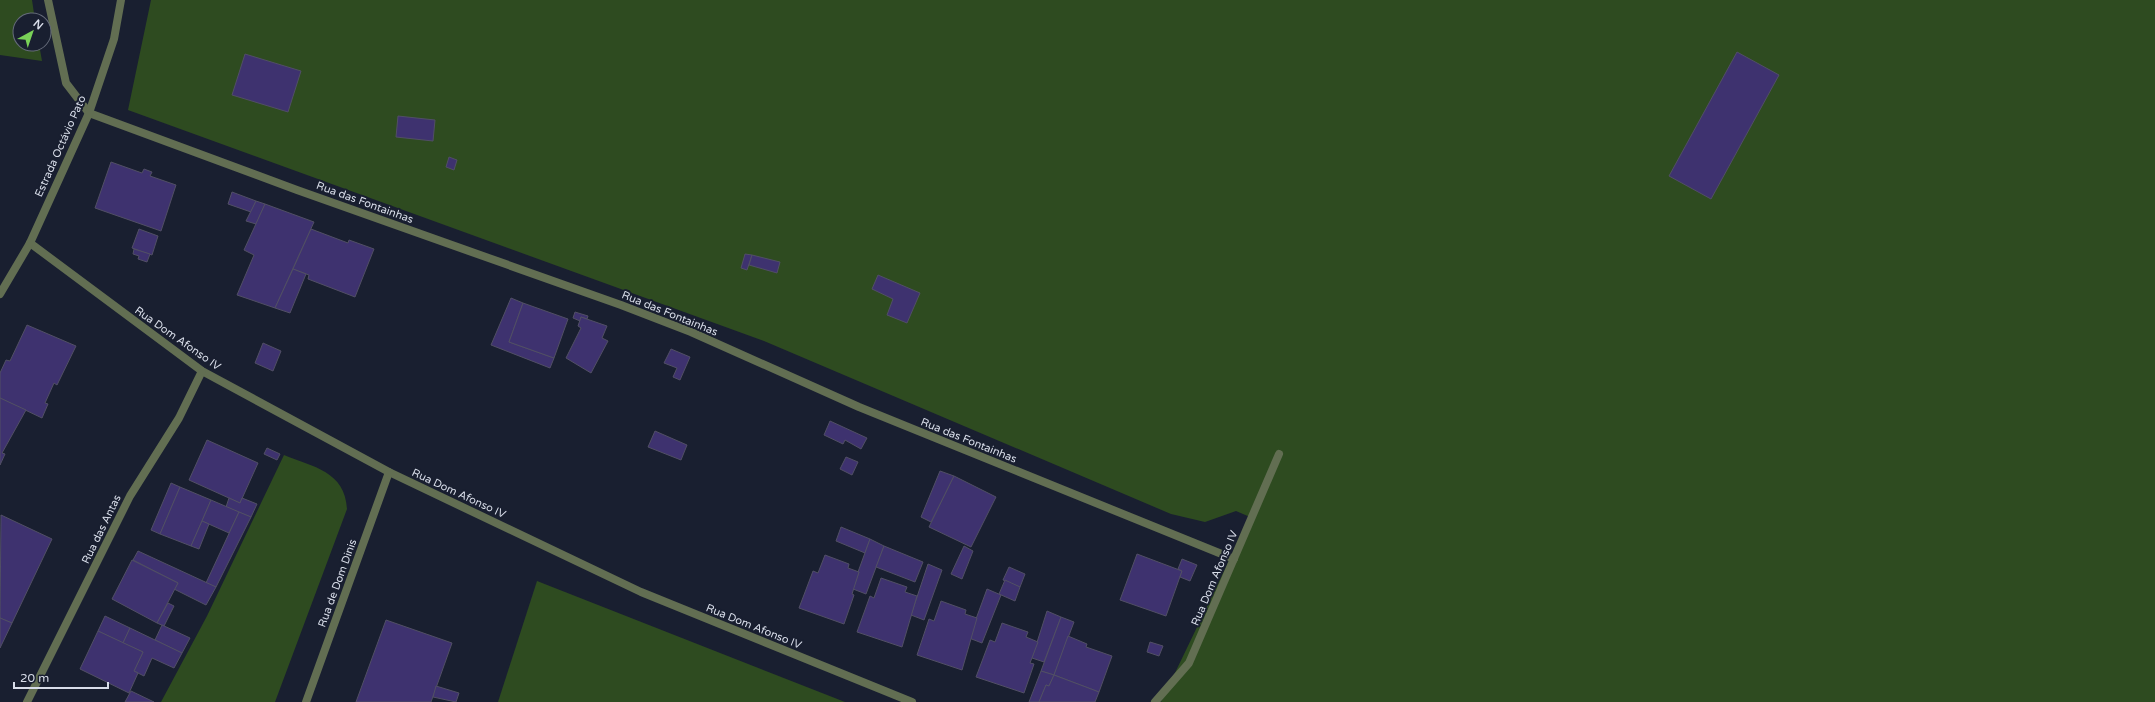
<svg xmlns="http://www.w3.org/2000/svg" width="2155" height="702" viewBox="0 0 2155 702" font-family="'Varela Round',sans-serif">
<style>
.green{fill:#2e4b20}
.building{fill:#3e326f;stroke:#514f65}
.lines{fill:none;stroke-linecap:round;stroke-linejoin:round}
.minor{stroke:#626e52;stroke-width:8}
.tertiary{stroke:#626e52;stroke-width:8}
.labels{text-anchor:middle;stroke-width:4;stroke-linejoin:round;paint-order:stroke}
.street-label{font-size:11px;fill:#d8dde9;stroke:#191f30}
</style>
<rect width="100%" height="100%" fill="#191f30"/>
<g class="green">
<path d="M0,0H32L35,20H20V44H39L42,61L0,55Z"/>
<path d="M151,0H2155V702H1161L1250,517L1236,511L1205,522L1171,514L764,341L128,110Z"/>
<path d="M284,455C313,467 345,471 347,509L275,702H161L207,616Z"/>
<path d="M537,581L845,702H498Z"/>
</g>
<g class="building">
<path d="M1737,52L1779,75L1711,199L1669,176Z"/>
<path d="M245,54L301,71L288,112L232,95Z"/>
<path d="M398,116L435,120L433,141L396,137Z"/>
<path d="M449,157L457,160L454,170L446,167Z"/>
<path d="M111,162L142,173L144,169L152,172L150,176L176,185L161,231L95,208Z"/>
<path d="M232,192L256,201L251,212L228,204Z"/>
<path d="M256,201L265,204L256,224L246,221Z"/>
<path d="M265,204L314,222L275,308L237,295L254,255L244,250Z"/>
<path d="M139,229L158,236L152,255L132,248Z"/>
<path d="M311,229L348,243L349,240L374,249L355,297L308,279L309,275L293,269Z"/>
<path d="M134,249L150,254L147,262L138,259L139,256L133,254Z"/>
<path d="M745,254L752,255L747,270L741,268Z"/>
<path d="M752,255L780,262L777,273L749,265Z"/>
<path d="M293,269L306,274L290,313L275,308Z"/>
<path d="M878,275L920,293L907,323L887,315L893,299L872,289Z"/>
<path d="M511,298L523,303L509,342L554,358L550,368L491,345Z"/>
<path d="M523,303L568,319L554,358L509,342Z"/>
<path d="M575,312L588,316L587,319L581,317L580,321L573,318Z"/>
<path d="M581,317L607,326L602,338L608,341L591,373L566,358L581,328L578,326Z"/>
<path d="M27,325L76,346L57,385L54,383L45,403L48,404L42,418L0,398V373L6,360L10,361Z"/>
<path d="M263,343L281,351L273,371L255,363Z"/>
<path d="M671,349L690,357L680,380L673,377L677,368L664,363Z"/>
<path d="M0,398L26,410L2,453L5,454L0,465Z"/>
<path d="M830,421L867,438L861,449L845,440L843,444L824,435Z"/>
<path d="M655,431L687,445L681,460L648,447Z"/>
<path d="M207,440L258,463L240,503L189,480Z"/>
<path d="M267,448L280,454L277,460L264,454Z"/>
<path d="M846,457L858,462L852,475L840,469Z"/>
<path d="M940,471L954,476L931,522L921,517Z"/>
<path d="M954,476L996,497L971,547L929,527Z"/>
<path d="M171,483L180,487L160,534L151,530Z"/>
<path d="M180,487L211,500L191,546L160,534Z"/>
<path d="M229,498L240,503L242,498L257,504L251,517L226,507Z"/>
<path d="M211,500L239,512L229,533L202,521Z"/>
<path d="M239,512L251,517L216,587L206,583Z"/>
<path d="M1,515L52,539L12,623L0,618Z"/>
<path d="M202,521L209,524L199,549L191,546Z"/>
<path d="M841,527L870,539L865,553L836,541Z"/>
<path d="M870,539L884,546L866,594L853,589L859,572H858Z"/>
<path d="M884,546L923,562L915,582L876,567Z"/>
<path d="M964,546L973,551L962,579L951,574Z"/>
<path d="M138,551L216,587L206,605L174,589L178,583L133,560Z"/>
<path d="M1137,554L1182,571L1166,616L1120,600Z"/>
<path d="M825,555L849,564L848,568L859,572L852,594L854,595L844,624L799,608L813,571L818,573Z"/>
<path d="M1182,559L1197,565L1190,581L1180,577L1182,571L1178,569Z"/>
<path d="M132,560L178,583L157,623L112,599Z"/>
<path d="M928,564L942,570L924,620L911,615Z"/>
<path d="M1009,567L1025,574L1020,587L1003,580Z"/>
<path d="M881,578L907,587L905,592L917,596L902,647L857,632L870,596L874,598Z"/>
<path d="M1005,580L1020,587L1015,601L999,594Z"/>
<path d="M987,589L1001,595L982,643L969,638Z"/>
<path d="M941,601L966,610L965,614L977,618L962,670L917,655L929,619L934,621Z"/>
<path d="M168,603L174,606L164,626L157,623Z"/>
<path d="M1047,611L1061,617L1044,662L1032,658Z"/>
<path d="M105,616L130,628L123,643L98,631Z"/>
<path d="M1061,617L1074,622L1054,675L1041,671Z"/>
<path d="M0,618L12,623L0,648Z"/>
<path d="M386,620L452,643L431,702H356Z"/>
<path d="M1002,623L1028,632L1026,637L1038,642L1030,663L1034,664L1024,693L976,677L990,640L995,642Z"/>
<path d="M162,625L190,638L182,653L155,640Z"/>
<path d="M130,628L182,653L174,668L152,658L144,676L134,671L143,652L123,643Z"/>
<path d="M98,631L143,652L134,671L138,673L129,693L80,669Z"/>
<path d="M1068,636L1087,644L1086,647L1112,656L1099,692L1054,675Z"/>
<path d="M1150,642L1163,646L1159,656L1147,652Z"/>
<path d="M1041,671L1054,675L1049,686L1046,685L1039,702H1029Z"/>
<path d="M1054,675L1099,692L1095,702H1039L1046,685L1049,686Z"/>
<path d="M436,686L459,693L456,702L433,697Z"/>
<path d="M131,691L154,702H125Z"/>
</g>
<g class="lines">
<g class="minor">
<path d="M48,0L66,83L89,113L297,190L621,305L691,332L859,407L1234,559"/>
<path d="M30,243L202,371L389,472L641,592L912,702"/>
<path d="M27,702L130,496L179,418L202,371"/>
<path d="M306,702L389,472"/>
<path d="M1155,702L1189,663L1279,454"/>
</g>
<path class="tertiary" d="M0,294L30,243L89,113L114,39L121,0"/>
</g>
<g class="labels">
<g class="street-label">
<text transform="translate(60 146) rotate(-66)" y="4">Estrada Octávio Pato</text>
<text transform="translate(365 202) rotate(20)" y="4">Rua das Fontainhas</text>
<text transform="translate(670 313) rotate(22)" y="4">Rua das Fontainhas</text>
<text transform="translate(178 338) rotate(35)" y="4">Rua Dom Afonso IV</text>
<text transform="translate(969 440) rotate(22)" y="4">Rua das Fontainhas</text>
<text transform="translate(459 493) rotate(25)" y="4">Rua Dom Afonso IV</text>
<text transform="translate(101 529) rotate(-64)" y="4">Rua das Antas</text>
<text transform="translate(1214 578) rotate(-67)" y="4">Rua Dom Afonso IV</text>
<text transform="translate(337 583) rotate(-70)" y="4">Rua de Dom Dinis</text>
<text transform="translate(754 626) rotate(22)" y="4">Rua Dom Afonso IV</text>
</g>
</g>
<g transform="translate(32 32) rotate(40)"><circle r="19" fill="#191f30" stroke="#656b7a"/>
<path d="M0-3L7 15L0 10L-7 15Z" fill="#79d158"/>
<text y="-6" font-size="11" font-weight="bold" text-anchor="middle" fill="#d8dde9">N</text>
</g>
<path d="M14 682v6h94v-6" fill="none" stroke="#d8dde9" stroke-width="2"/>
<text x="20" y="682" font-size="12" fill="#d8dde9" stroke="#191f30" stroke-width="3" paint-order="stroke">20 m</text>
</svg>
